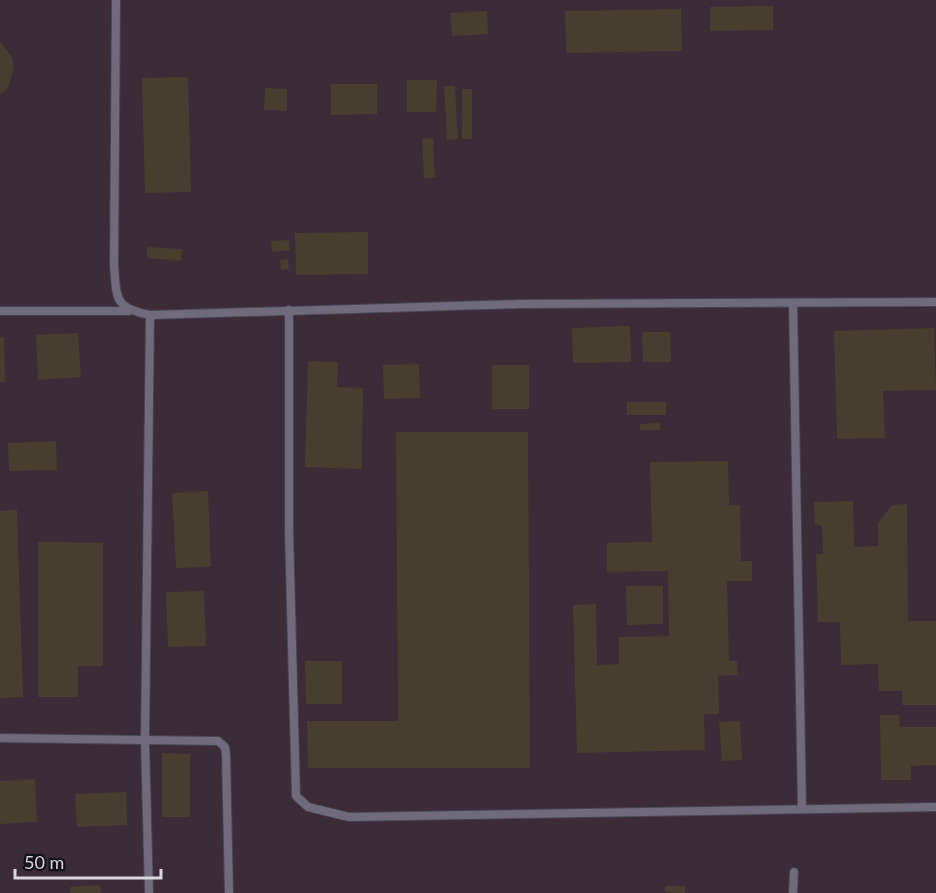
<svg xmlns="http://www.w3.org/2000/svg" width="936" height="893" viewBox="0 0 936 893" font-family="Lato,sans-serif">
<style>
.industrial{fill:#3c2c38}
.building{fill:#473e2f}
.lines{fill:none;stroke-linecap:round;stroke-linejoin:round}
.lane-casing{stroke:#474451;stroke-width:10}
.lane{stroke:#6f6b7c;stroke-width:8}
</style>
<rect width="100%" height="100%" fill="#2c2837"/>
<rect class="industrial" x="0" y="0" width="936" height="893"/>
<g class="building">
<path d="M773,6V30L710,31V7Z"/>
<path d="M681,9L682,51L566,53L565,11Z"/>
<path d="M487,11L488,34L452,36L450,13Z"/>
<path d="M0,42L12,57L14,67L8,88L0,95Z"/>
<path d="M188,77L191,192L145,193L142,78Z"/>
<path d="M407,80H437L436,112H407Z"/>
<path d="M331,84H377V114L331,115Z"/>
<path d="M444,86H455L458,139L447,140Z"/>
<path d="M265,88L287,89V111L264,110Z"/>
<rect x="462" y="89" width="10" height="50"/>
<path d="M433,138L435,177L424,178L422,139Z"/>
<path d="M368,232V274L296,275L295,233Z"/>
<path d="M289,240L290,250L272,252L271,241Z"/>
<path d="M147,247L182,249L181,261L147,258Z"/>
<path d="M288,259L289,269L281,270L280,260Z"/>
<path d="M630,326L631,362L573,363L572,328Z"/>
<path d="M934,328L936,390L883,391L885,438L837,439L834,331Z"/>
<path d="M642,332H670L671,362H643Z"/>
<path d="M78,333L81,377L38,380L36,335Z"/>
<path d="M0,337H4L5,382H0Z"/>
<path d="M308,361L338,362L337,387L363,388L362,469L305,467Z"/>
<path d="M419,364L420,398L384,399L383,365Z"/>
<rect x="492" y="365" width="37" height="44"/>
<rect x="627" y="402" width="39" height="13"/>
<path d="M660,423V430H640V424Z"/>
<path d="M396,432H528L530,768H308L307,721H398Z"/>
<path d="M56,441L57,470L9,471L8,443Z"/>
<path d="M728,461L729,505H740L741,561H752V581H727L729,661H737L738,675L718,676L719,714H704L705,750L577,753L573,605L596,604L597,665L619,664V637L669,636L668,571L607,572V543L652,542L650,462Z"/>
<path d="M208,491L211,567L176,568L172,493Z"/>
<path d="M853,501L854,547L878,546V523L892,505L907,504L908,621H936V705H902V691H879L878,664L841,665L840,622H818L816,554H823L822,526L815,524L814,502Z"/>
<path d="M17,510L23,697L0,698V511Z"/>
<path d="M38,542L103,543V666H78V697H38Z"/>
<path d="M626,586H663V624L627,625Z"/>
<path d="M204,591L206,646L168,647L166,592Z"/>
<path d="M305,661H342V704H306Z"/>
<path d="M880,715H899L900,727H936V765L911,766V780H881Z"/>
<path d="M740,721L742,760L722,761L719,722Z"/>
<path d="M162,753L190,754V817H162Z"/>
<path d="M35,779L37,822L0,824V781Z"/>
<path d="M126,792L127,825L77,827L75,794Z"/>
<path d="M100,885L101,893H70V887Z"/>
<path d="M665,886H685V893L665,892Z"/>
</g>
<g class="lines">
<g class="lane-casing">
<g id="lane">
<path d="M116,0L114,266C117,299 114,308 150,315L521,304L936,302"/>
<path d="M793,303L802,808"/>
<path d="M289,310V532L296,796L308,807L349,817L936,807"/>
<path d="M0,311H129"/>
<path d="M0,738L218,741L225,747L226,755L229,893"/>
<path d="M149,893L145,741L150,315"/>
<path d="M793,893L794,872"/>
</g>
</g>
<use href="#lane" class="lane"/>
</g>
<path d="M15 869v9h146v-9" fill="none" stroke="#dad7e1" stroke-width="3"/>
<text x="24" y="869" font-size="18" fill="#dad7e1" stroke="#141219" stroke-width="4.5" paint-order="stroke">50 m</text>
</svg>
